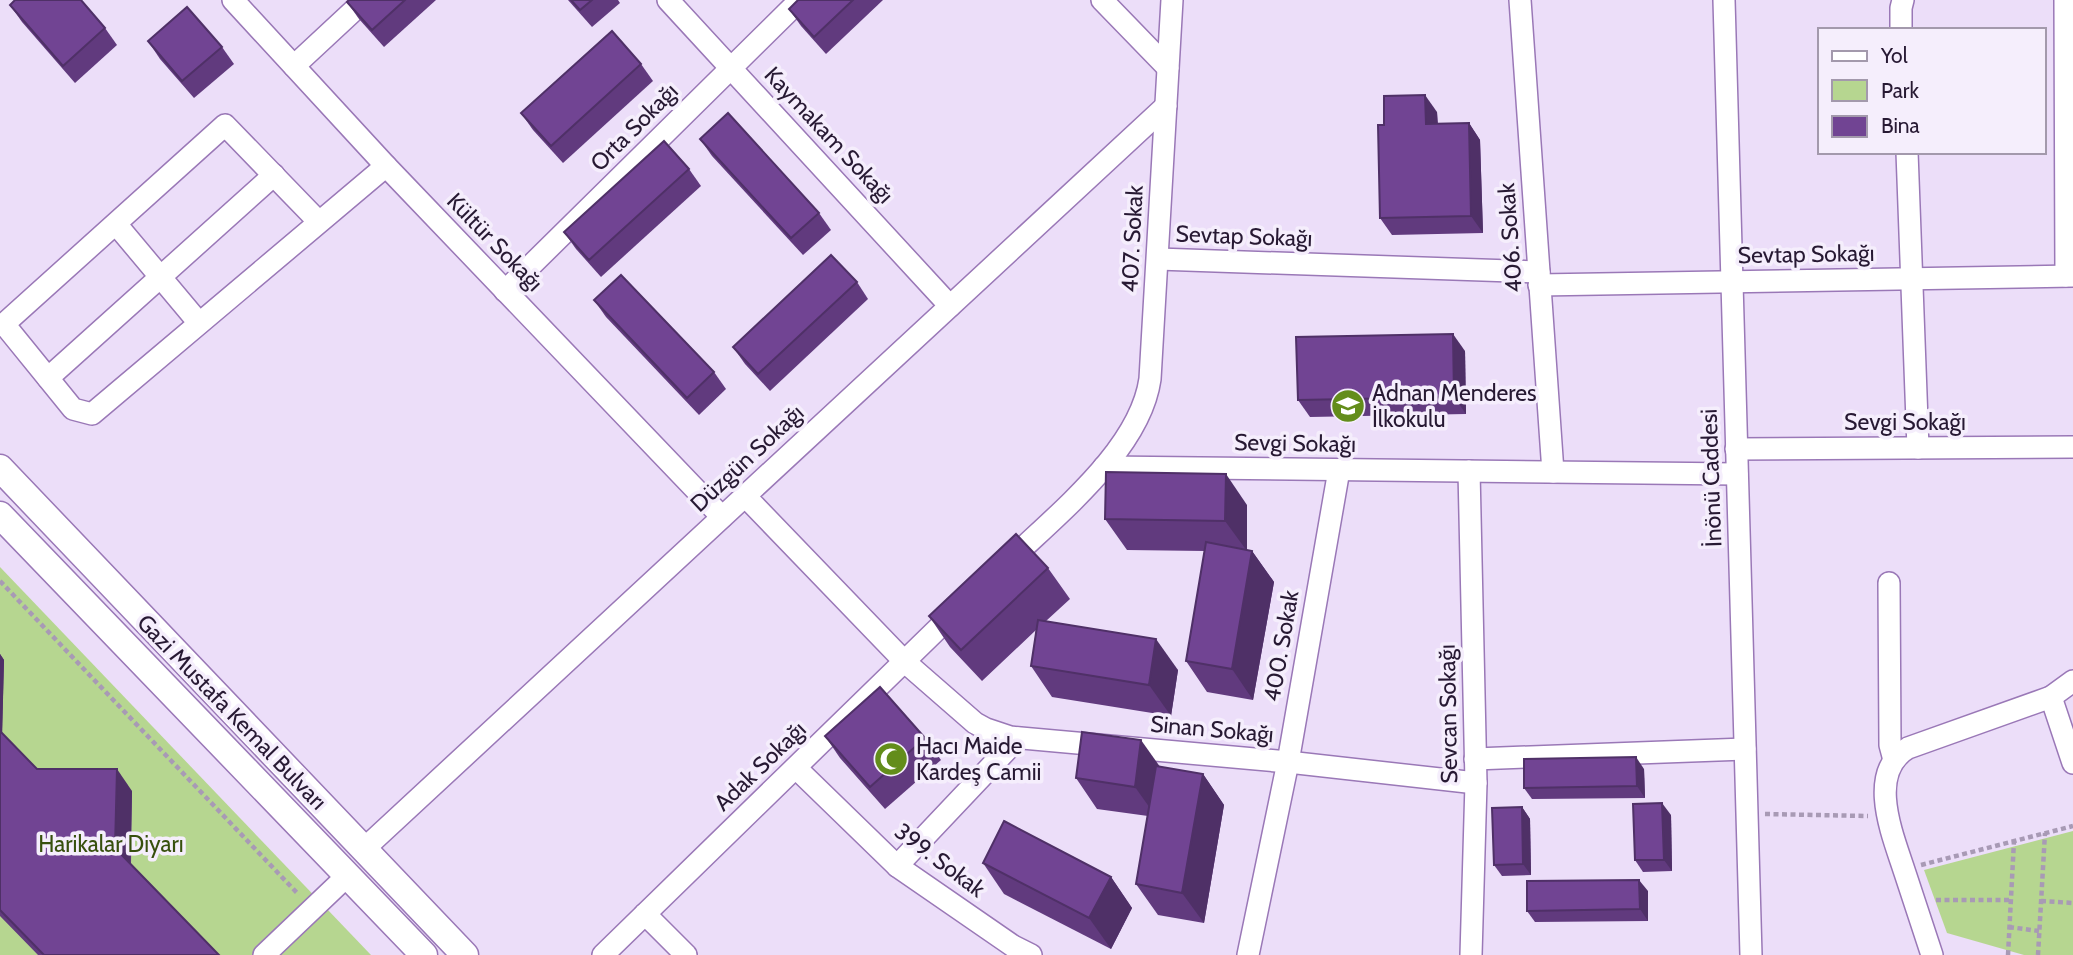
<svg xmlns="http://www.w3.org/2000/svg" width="2073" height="955" viewBox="0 0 2073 955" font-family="Cabin,sans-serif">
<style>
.green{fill:#b6d690}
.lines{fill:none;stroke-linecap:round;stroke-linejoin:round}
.minor-casing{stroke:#9a78b7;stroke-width:24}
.major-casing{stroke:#9a78b7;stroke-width:29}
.path{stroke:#a89ab5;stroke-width:4.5;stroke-dasharray:5 3.5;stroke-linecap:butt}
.minor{stroke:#fff;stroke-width:21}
.major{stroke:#fff;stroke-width:26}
.wall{fill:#613a7e}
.shaded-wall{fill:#4f3067}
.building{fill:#714493;stroke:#4f3067;stroke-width:2}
.labels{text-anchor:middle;stroke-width:7;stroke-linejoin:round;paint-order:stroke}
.street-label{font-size:23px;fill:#271933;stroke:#f5eefc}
.poi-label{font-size:23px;fill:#271933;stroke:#f5eefc;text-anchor:start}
.park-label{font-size:23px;fill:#37500d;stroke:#f5eefc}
</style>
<rect width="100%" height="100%" fill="#ecdef9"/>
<g class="green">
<path d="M0,567L371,955H0Z"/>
<path d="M2073,831V955H2024L1947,933L1924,870Z"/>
</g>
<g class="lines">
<g class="minor-casing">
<g id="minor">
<path d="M233,0L386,166L722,517"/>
<path d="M668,0L950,306"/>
<path d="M1102,0L1168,68"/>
<path d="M1520,0L1553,472"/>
<path d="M1724,0L1751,955"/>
<path d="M2065,0L2066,276"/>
<path d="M1901,30V8L1903,0"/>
<path d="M294,66L365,0"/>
<path d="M1907,152L1918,448"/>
<path d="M319,222L225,125L4,324L73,409L92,414L386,166"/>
<path d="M116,224L199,323"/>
<path d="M1158,259L1539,272"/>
<path d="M1539,285L2073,276"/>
<path d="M505,291L800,0"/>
<path d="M48,378L274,175"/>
<path d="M1736,449L2073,447"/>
<path d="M1104,467L1737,474"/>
<path d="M1469,471L1476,783L1471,955"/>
<path d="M745,496L905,662L975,723L986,729L1010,737L1288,762L1476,783"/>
<path d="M1007,563C1057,514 1140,450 1150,379L1172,0"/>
<path d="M1889,583L1890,745L1894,760"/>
<path d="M2051,697L2073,763"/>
<path d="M1475,759L1745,749"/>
<path d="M796,768L897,866L1013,946L1031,955"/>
<path d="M364,849L1166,106"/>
<path d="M897,866L1018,738"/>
<path d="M645,914L686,955"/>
<path d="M264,955L347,876"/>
<path d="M603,955L958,609"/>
<path d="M1248,955L1288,762L1339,470"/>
<path d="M1932,955C1923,928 1914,900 1905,873C1894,838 1865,773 1908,748L2051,697L2073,681"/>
</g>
</g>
<g class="major-casing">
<g id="major">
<path d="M0,468L465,955"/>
<path d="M0,515L424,955"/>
</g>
</g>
<g class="path">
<path d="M0,581L299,895"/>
<path d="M1765,814L1868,816"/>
<path d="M1921,865L2073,826"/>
<path d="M1936,900H2011"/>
<path d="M2041,901L2073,903"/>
<path d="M2009,927L2039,931"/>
<path d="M2008,955L2014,841"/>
<path d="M2038,955L2045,833"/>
</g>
<use href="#minor" class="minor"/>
<use href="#major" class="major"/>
</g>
<g class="wall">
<path d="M349,0H436L384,47L359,19L347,2Z"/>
<path d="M568,0H618L620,3L592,27Z"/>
<path d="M798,0H883L826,54L801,26L789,9Z"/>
<path d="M10,5L105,28L117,45L75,83L22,22Z"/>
<path d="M148,41L222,47L234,64L194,98L160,59Z"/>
<path d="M641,64L653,81L563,163L533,130L521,113Z"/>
<path d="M1437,112L1438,124L1469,123L1480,140L1483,233L1392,235L1380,218L1384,125Z"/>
<path d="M700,139L819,213L831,230L803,255L712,156Z"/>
<path d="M689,169L701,186L601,277L576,249L564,232Z"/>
<path d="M857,282L868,299L770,391L745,364L733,347Z"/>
<path d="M594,300L714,372L726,389L699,415L606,317Z"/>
<path d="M1465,351L1466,414L1310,417L1298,400Z"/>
<path d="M1247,505V550L1252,551L1274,582L1253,700L1207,692L1186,661L1205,551L1127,550L1105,519Z"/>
<path d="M1048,568L1070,599L1046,621L1178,670L1171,716L1052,697L1031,666L1036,630L982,681L950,647L929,616Z"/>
<path d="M0,654L4,660L2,733L37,769L132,791L131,864L219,955H38L0,916Z"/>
<path d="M825,736L925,738L941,760L885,809L840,758Z"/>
<path d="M1160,767L1203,774L1224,805L1204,923L1158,915L1136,884L1148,816L1097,809L1076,778Z"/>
<path d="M1644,769L1645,798L1532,799L1524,788Z"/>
<path d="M1522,807L1530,819L1531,875L1502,876L1494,865Z"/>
<path d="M1671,815L1672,871L1643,872L1635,860Z"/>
<path d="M983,863L1111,877L1132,908L1111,949L1004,894Z"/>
<path d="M1648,891V921L1535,922L1527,911Z"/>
</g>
<g class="shaded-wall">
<path d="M1425,95L1437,112L1438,141L1426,124Z"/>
<path d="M1469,123L1480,140L1483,233L1471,216Z"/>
<path d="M1453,334L1465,351L1466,414L1454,397Z"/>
<path d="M1226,474L1247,505V551L1225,521Z"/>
<path d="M1252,551L1274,582L1253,700L1232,669Z"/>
<path d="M1156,639L1178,670L1171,716L1149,685Z"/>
<path d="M0,654L4,660L2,739L0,736Z"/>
<path d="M1141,740L1163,771L1157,818L1135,787Z"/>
<path d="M1636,757L1644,769L1645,798L1637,786Z"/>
<path d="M117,769L132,791L130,870L115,848Z"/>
<path d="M1203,774L1224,805L1204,923L1182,893Z"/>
<path d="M1662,803L1671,815L1672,871L1664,860Z"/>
<path d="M1522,807L1530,819L1531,875L1523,864Z"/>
<path d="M1111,877L1132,908L1111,949L1089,918Z"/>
<path d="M1639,880L1648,891V921L1640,909Z"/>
</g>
<g class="building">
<path d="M15,0H81L105,28L63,66L10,5Z"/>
<path d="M349,0H405L372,30L347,2Z"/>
<path d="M571,0H592L580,10Z"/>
<path d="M798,0H853L814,37L789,9Z"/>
<path d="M187,7L222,47L182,81L148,41Z"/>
<path d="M612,31L641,64L551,146L521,113Z"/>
<path d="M1425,95L1426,124L1469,123L1471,216L1380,218L1378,125H1384V96Z"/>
<path d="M728,113L819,213L791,238L700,139Z"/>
<path d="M664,141L689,169L589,260L564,232Z"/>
<path d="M831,255L857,282L758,374L733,347Z"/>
<path d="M621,275L714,372L687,398L594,300Z"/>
<path d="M1453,334L1454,397L1298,400L1296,337Z"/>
<path d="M1106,472L1226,474L1225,521L1105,519Z"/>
<path d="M1016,534L1048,568L961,650L929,616Z"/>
<path d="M1206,542L1252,551L1232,669L1186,661Z"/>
<path d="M1038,620L1156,639L1149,685L1031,666Z"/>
<path d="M880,687L925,738L870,787L825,736Z"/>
<path d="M0,731L37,769H117L115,848L219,955H44L0,910Z"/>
<path d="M1082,732L1141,740L1135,787L1076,778Z"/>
<path d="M1636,757L1637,786L1524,788V759Z"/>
<path d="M1156,766L1203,774L1182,893L1136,884Z"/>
<path d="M1662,803L1664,860H1635L1633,804Z"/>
<path d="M1522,807L1523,864L1494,865L1492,808Z"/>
<path d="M1004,821L1111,877L1089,918L983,863Z"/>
<path d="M1639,880L1640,909L1527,911V881Z"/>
</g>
<defs>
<g id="school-disc" transform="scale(1.75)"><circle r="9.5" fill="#638d1b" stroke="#f5eefc"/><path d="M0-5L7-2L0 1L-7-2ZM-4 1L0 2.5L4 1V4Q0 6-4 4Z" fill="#fff"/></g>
<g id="mosque-disc" transform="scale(1.75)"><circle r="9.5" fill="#638d1b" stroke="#f5eefc"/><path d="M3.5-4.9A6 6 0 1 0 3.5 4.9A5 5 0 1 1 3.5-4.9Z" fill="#fff"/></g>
</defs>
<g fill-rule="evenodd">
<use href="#school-disc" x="1348" y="406"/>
<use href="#mosque-disc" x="891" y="759"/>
</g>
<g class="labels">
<g class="street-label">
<text transform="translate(634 127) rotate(-45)" y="8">Orta Sokağı</text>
<text transform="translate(829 135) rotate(47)" y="8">Kaymakam Sokağı</text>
<text transform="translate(1244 236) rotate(2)" y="8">Sevtap Sokağı</text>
<text transform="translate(1510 238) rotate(-94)" y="8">406. Sokak</text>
<text transform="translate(1132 239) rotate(-87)" y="8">407. Sokak</text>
<text transform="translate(495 242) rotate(46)" y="8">Kültür Sokağı</text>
<text transform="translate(1806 254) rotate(-1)" y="8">Sevtap Sokağı</text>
<text x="1905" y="430">Sevgi Sokağı</text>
<text transform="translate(1295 443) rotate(1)" y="8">Sevgi Sokağı</text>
<text transform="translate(747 458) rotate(-43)" y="8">Düzgün Sokağı</text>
<text transform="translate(1711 478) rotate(-92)" y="8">İnönü Caddesi</text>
<text transform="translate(1281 646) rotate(-80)" y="8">400. Sokak</text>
<text transform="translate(232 712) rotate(46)" y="8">Gazi Mustafa Kemal Bulvarı</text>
<text transform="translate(1448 714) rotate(-91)" y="8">Sevcan Sokağı</text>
<text transform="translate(1212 729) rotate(5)" y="8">Sinan Sokağı</text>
<text transform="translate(760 766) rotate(-44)" y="8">Adak Sokağı</text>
<text transform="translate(940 860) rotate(37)" y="8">399. Sokak</text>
</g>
<g class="poi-label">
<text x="1372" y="401">Adnan Menderes<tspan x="1372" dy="26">İlkokulu</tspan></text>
<text x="916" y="754">Hacı Maide<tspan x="916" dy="26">Kardeş Camii</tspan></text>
</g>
<g class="park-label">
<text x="111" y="852">Harikalar Diyarı</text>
</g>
</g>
<rect x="1818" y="28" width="228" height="126" fill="#f5eefc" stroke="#a399ac" stroke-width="2"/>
<rect x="1832" y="51" width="35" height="10" fill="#ffffff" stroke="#a399ac" stroke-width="2"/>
<text x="1881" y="63" font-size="21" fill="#271933">Yol</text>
<rect x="1832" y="80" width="35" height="21" fill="#b6d690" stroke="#a399ac" stroke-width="2"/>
<text x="1881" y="98" font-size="21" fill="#271933">Park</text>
<rect x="1832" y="116" width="35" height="21" fill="#714493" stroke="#a399ac" stroke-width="2"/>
<text x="1881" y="133" font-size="21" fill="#271933">Bina</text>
</svg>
